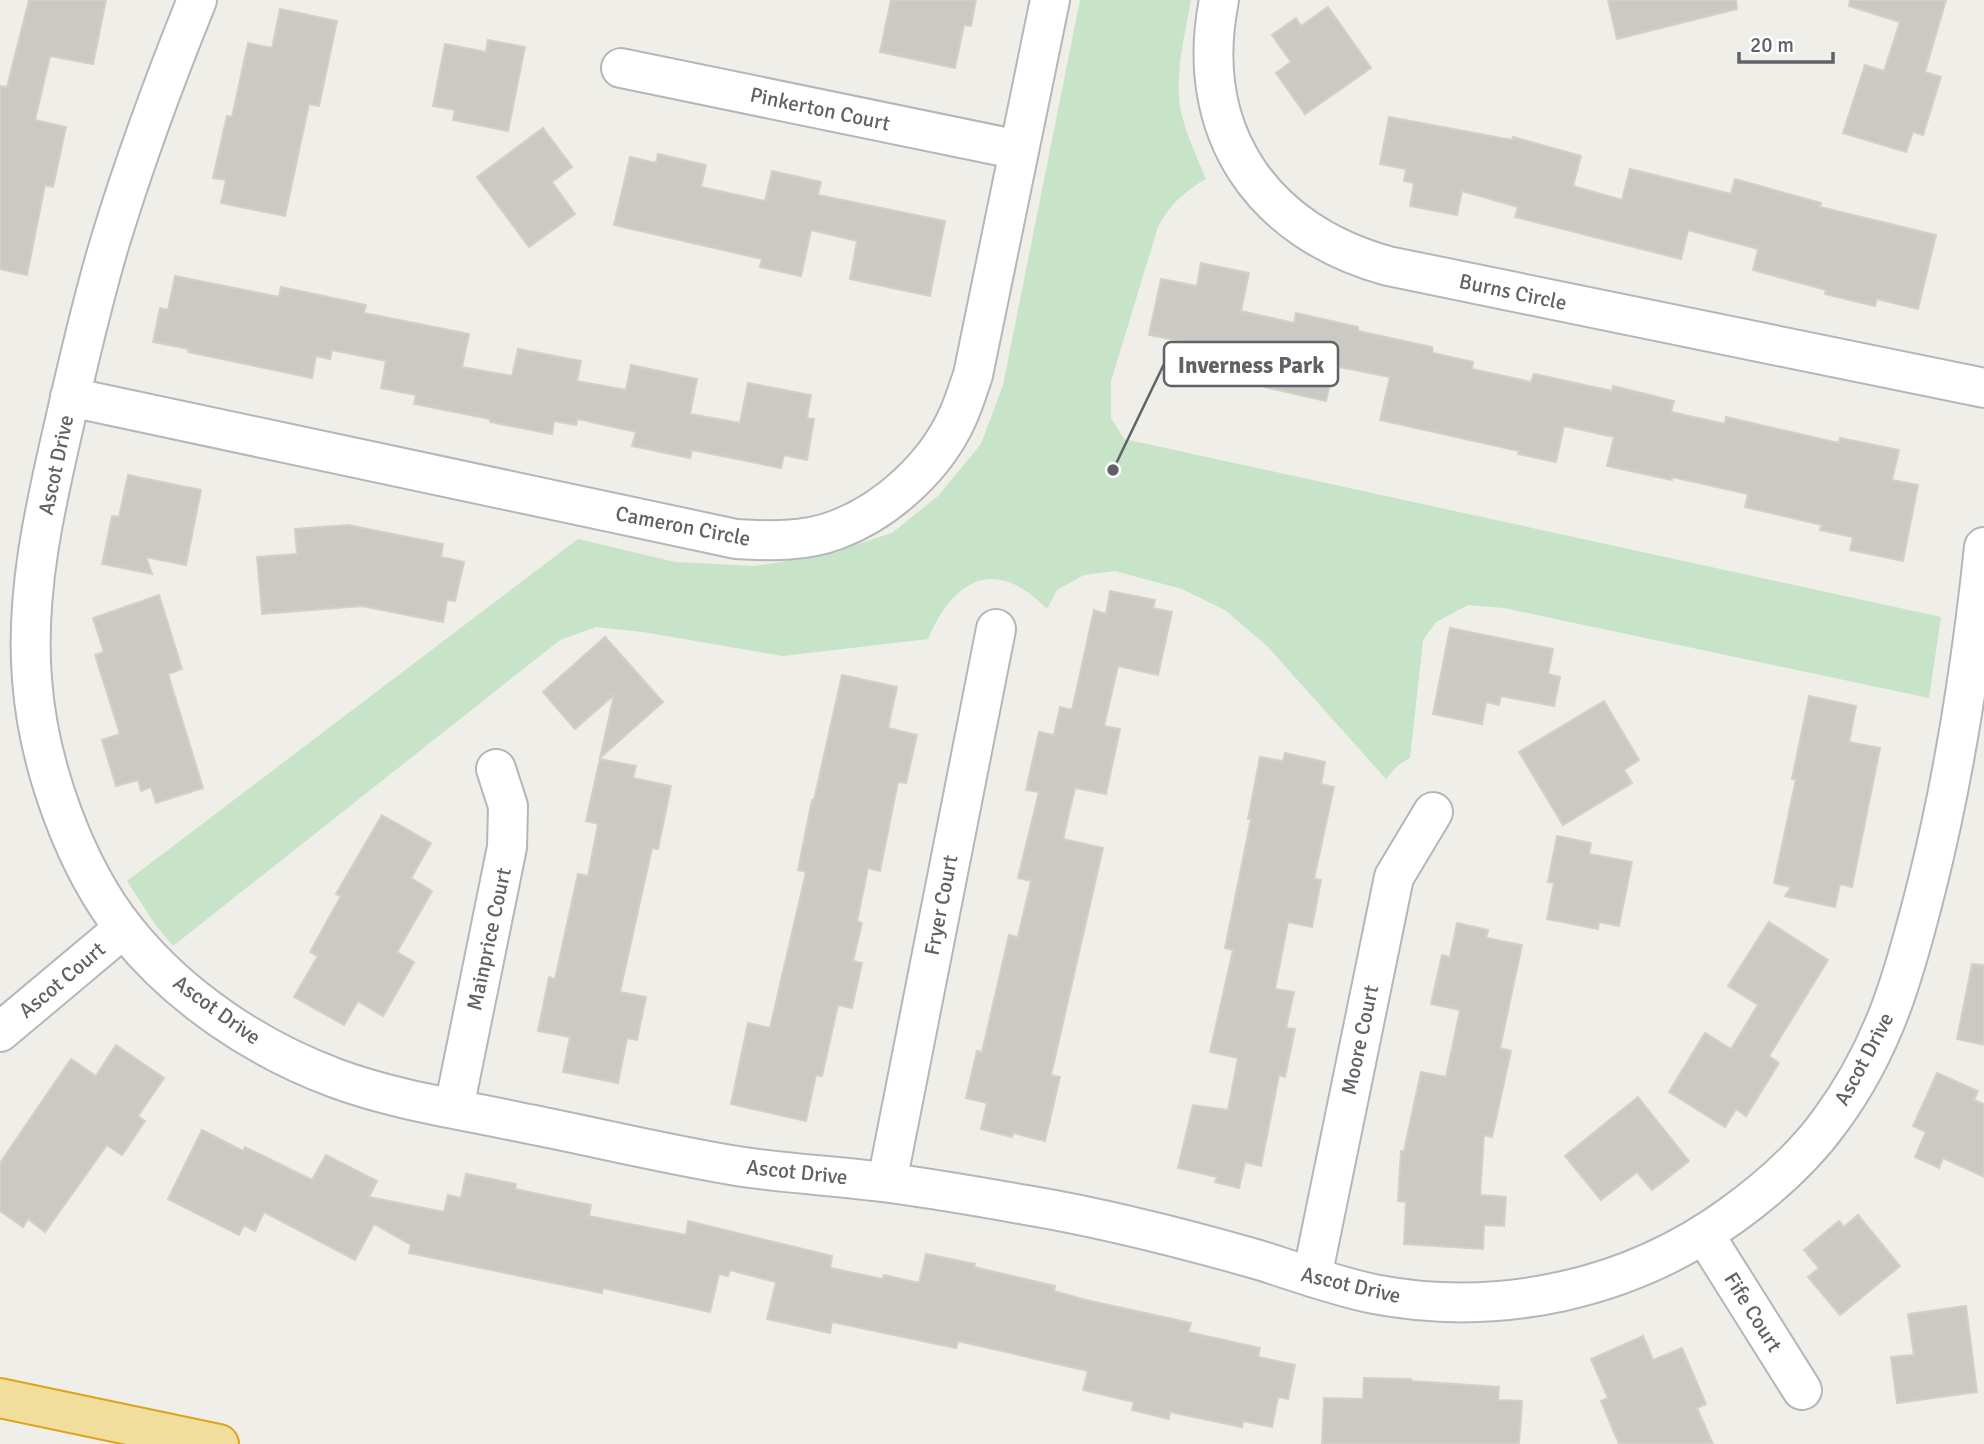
<svg xmlns="http://www.w3.org/2000/svg" width="1984" height="1444" viewBox="0 0 1984 1444" font-family="Signika,sans-serif">
<style>
.green{fill:#c7e3c8}
.building{fill:#cbc9c4;stroke:#d3d0c6;stroke-width:2}
.lines{fill:none;stroke-linecap:round;stroke-linejoin:round}
.minor-casing{stroke:#b4b7ba;stroke-width:42}
.highway-casing{stroke:#dca41b;stroke-width:42}
.minor{stroke:#fff;stroke-width:38}
.highway{stroke:#f1de9c;stroke-width:38}
.labels{text-anchor:middle;stroke-width:5;stroke-linejoin:round;paint-order:stroke}
.street-label{font-size:21px;fill:#5f6266;stroke:#fff}
.leader{fill:none;stroke:#5f6266;stroke-width:2.5}
.callout-dot{fill:#5f6266;stroke:#fff;stroke-width:2.5}
.callout{fill:#fff;stroke:#5f6266;stroke-width:2.5}
.callout-label{font-size:23px;text-anchor:middle;font-weight:bold;fill:#5f6266}
</style>
<rect width="100%" height="100%" fill="#efeee8"/>
<path class="green" d="M1080,0H1191C1185,34 1175,72 1180,107C1185,132 1196,155 1206,179C1185,191 1169,205 1158,227L1111,381V418L1124,439L1941,617L1929,698L1504,608L1468,605L1436,622L1423,640L1410,758L1398,765L1386,779L1268,647L1225,610L1182,589L1115,571L1084,575L1057,590L1047,609C996,556 954,578 928,639L783,656L643,632L596,627L560,640L173,946L155,924L127,881L578,539L675,562L755,566L824,555L892,533L938,496L981,444L1003,385Z"/>
<g class="building">
<path d="M29,0H106L93,64L50,56L35,120L66,127L53,187L45,185L27,275L0,269V86L7,87Z"/>
<path d="M891,0H976L971,26L964,25L955,68L880,52Z"/>
<path d="M1608,0H1736L1737,9L1617,39Z"/>
<path d="M1850,0H1946L1925,72L1941,77L1923,135L1913,132L1906,152L1843,133L1865,65L1884,71L1900,22L1849,6Z"/>
<path d="M1328,7L1371,68L1305,114L1276,73L1291,62L1272,35L1296,18L1301,26Z"/>
<path d="M280,9L337,21L319,106L309,104L285,216L221,203L226,180L213,178L227,116L232,117L248,43L272,48Z"/>
<path d="M488,40L525,47L508,131L453,120L455,110L433,106L445,44L486,52Z"/>
<path d="M1389,117L1512,140L1513,137L1581,156L1573,186L1622,200L1630,169L1731,194L1735,179L1821,203L1820,207L1936,235L1918,309L1877,299L1875,306L1825,294L1826,290L1753,270L1758,249L1688,230L1681,259L1515,217L1518,207L1462,191L1457,215L1410,206L1414,183L1404,181L1406,169L1380,164Z"/>
<path d="M543,128L572,167L552,182L575,214L529,247L477,177Z"/>
<path d="M658,154L706,165L701,187L765,201L772,171L821,182L818,195L945,221L930,296L850,279L857,241L811,230L801,276L760,267L762,259L614,225L630,157L656,163Z"/>
<path d="M1201,263L1249,273L1241,311L1294,323L1296,313L1358,327V331L1432,347L1433,353L1473,362L1472,369L1531,382L1534,374L1612,391L1613,386L1674,401L1671,412L1725,424L1726,417L1839,443L1840,438L1899,450L1892,480L1918,485L1903,561L1850,550L1853,537L1820,530L1822,525L1745,507L1748,494L1672,477V480L1607,466L1614,437L1564,426L1556,462L1518,454L1519,451L1380,420L1390,377L1334,366L1326,401L1265,387L1270,364L1263,362L1264,357L1149,335L1161,279L1197,286Z"/>
<path d="M175,276L279,297L281,287L366,305L364,313L469,334L462,367L512,376L518,349L581,361L577,381L626,390L631,365L697,379L690,414L740,423L748,383L811,395L807,418L814,419L807,460L784,455L781,468L692,450L690,458L632,446L636,432L578,419L576,425L554,421L552,434L490,422V419L414,404L416,395L381,388L386,361L332,350L330,359L316,356L312,378L188,352L189,349L153,342L160,308L168,310Z"/>
<path d="M128,475L201,490L186,565L146,557L152,574L102,564L112,516L119,517Z"/>
<path d="M348,525L443,544L441,557L464,562L455,601L447,600L443,622L362,606L262,614L257,557L297,554L295,529Z"/>
<path d="M1110,591L1155,600L1153,608L1172,612L1158,675L1118,666L1104,726L1120,729L1106,794L1075,788L1063,839L1103,848L1051,1075L1060,1077L1045,1141L1013,1133L1012,1137L981,1129L987,1103L966,1098L977,1051L982,1052L1009,935L1018,937L1031,881L1018,878L1039,792L1026,790L1039,732L1054,735L1060,707L1072,710L1094,610L1106,614Z"/>
<path d="M159,595L182,669L168,674L203,788L156,803L151,787L141,791L138,780L116,786L102,740L120,734L95,655L104,652L93,618Z"/>
<path d="M1450,628L1553,649L1548,674L1560,677L1554,706L1501,696L1499,705L1486,702L1482,724L1433,714Z"/>
<path d="M605,637L663,702L600,758L614,695L575,729L543,692Z"/>
<path d="M842,675L897,687L888,728L917,735L906,783L898,782L880,871L868,868L857,921L862,923L853,961L862,963L852,1008L838,1005L822,1076L816,1075L806,1121L731,1104L748,1023L770,1028L806,872L798,870L812,800H814Z"/>
<path d="M1809,696L1856,706L1849,742L1880,748L1852,887L1840,884L1835,907L1785,896L1791,887L1774,883L1796,779H1792Z"/>
<path d="M1604,701L1639,760L1624,770L1632,783L1563,825L1519,752Z"/>
<path d="M1285,753L1325,762L1321,784L1334,787L1314,879L1321,880L1312,927L1288,922L1275,989L1294,992L1286,1028L1295,1029L1285,1077L1279,1075L1261,1166L1245,1162L1239,1188L1215,1182L1217,1177L1178,1168L1193,1105L1228,1110L1238,1058L1210,1052L1233,950L1225,948L1251,819H1248L1260,757L1283,761Z"/>
<path d="M600,759L636,766L633,778L671,786L658,849L652,848L620,992L646,997L637,1040L627,1038L618,1083L563,1072L570,1037L538,1031L549,977L555,979L578,874L588,876L598,824L586,821Z"/>
<path d="M382,815L431,843L411,878L432,891L397,952L414,962L383,1016L358,1001L344,1025L294,997L318,956L310,952L341,896L336,894Z"/>
<path d="M1557,836L1591,843L1589,854L1632,862L1619,926L1599,922L1598,929L1547,919L1554,883L1548,882Z"/>
<path d="M1769,922L1828,960L1769,1056L1779,1063L1746,1116L1736,1109L1725,1127L1669,1092L1705,1033L1731,1049L1758,1005L1728,986Z"/>
<path d="M1457,923L1488,930L1486,938L1522,945L1500,1048L1511,1051L1492,1137L1484,1135L1480,1195L1506,1197L1504,1226L1484,1225L1483,1249L1404,1244L1406,1202L1398,1201L1401,1151H1404L1421,1072L1446,1077L1460,1010L1431,1004L1442,955L1450,957Z"/>
<path d="M1972,964L1984,965V1045L1957,1039Z"/>
<path d="M116,1045L164,1078L138,1116L145,1121L122,1155L107,1145L45,1232L28,1219L23,1227L0,1211V1163L71,1059L96,1076Z"/>
<path d="M1937,1073L1978,1091L1974,1100L1984,1104V1177L1943,1158L1939,1168L1915,1157L1926,1132L1913,1126Z"/>
<path d="M1638,1097L1689,1161L1652,1190L1637,1172L1601,1200L1565,1156Z"/>
<path d="M202,1130L243,1151L245,1147L312,1180L326,1155L377,1181L369,1197L444,1212L448,1195L461,1198L466,1174L516,1184L515,1189L591,1205L589,1216L686,1235L688,1221L832,1256L830,1268L883,1279L884,1275L919,1283L926,1254L975,1264L974,1267L1055,1286L1054,1291L1086,1300L1191,1323L1188,1332L1260,1348L1258,1357L1295,1365L1288,1399L1278,1397L1272,1427L1243,1421L1242,1427L1170,1412L1169,1419L1132,1410L1134,1402L1083,1390L1088,1371L958,1341L956,1348L832,1322L830,1333L767,1319L776,1282L730,1270L728,1276L719,1274L710,1312L603,1288L602,1293L409,1253L411,1245L374,1224L355,1260L264,1212L255,1231L244,1225L239,1235L168,1199Z"/>
<path d="M1858,1215L1900,1266L1840,1315L1808,1277L1819,1268L1804,1250L1839,1221L1844,1227Z"/>
<path d="M1966,1306L1977,1392L1897,1403L1891,1357L1914,1355L1908,1314Z"/>
<path d="M1643,1336L1653,1360L1682,1348L1706,1404L1697,1408L1713,1444H1619L1601,1401L1608,1398L1591,1359Z"/>
<path d="M1364,1378L1411,1379V1381L1499,1387L1498,1400L1522,1401L1519,1444H1322L1324,1398L1363,1399Z"/>
</g>
<g class="lines">
<g class="minor-casing">
<g id="minor">
<path d="M197,0C165,79 135,160 110,242C92,302 78,363 64,425C45,507 25,594 32,679C38,763 74,866 127,932C180,998 257,1049 335,1078C394,1100 458,1109 519,1122C591,1136 664,1154 737,1166C788,1174 839,1176 890,1183C935,1189 981,1197 1026,1205C1104,1218 1182,1238 1259,1260C1297,1272 1335,1286 1374,1294C1498,1318 1629,1290 1732,1215C1768,1189 1804,1157 1830,1121C1885,1047 1905,972 1927,885C1955,774 1972,661 1984,547"/>
<path d="M1219,0C1193,131 1261,231 1388,266L1984,388"/>
<path d="M621,68L1019,150"/>
<path d="M70,397L736,539C769,541 805,542 836,530C887,511 936,466 958,416C964,403 968,389 973,375L1050,0"/>
<path d="M0,1032L124,928"/>
<path d="M454,1108L507,847L508,806L496,769"/>
<path d="M887,1182L996,629"/>
<path d="M1704,1234L1802,1390"/>
<path d="M1312,1277L1394,877L1433,812"/>
</g>
</g>
<g class="highway-casing">
<path id="highway" d="M0,1398L219,1444"/>
</g>
<use href="#minor" class="minor"/>
<use href="#highway" class="highway"/>
</g>
<g class="labels">
<g class="street-label">
<text transform="translate(820 109) rotate(12)" y="7">Pinkerton Court</text>
<text transform="translate(1513 292) rotate(12)" y="7">Burns Circle</text>
<text transform="translate(56 465) rotate(-78)" y="7">Ascot Drive</text>
<text transform="translate(683 526) rotate(11)" y="7">Cameron Circle</text>
<text transform="translate(941 905) rotate(-79)" y="7">Fryer Court</text>
<text transform="translate(489 939) rotate(-78)" y="7">Mainprice Court</text>
<text transform="translate(62 980) rotate(-40)" y="7">Ascot Court</text>
<text transform="translate(217 1010) rotate(36)" y="7">Ascot Drive</text>
<text transform="translate(1360 1040) rotate(-78)" y="7">Moore Court</text>
<text transform="translate(1864 1059) rotate(-62)" y="7">Ascot Drive</text>
<text transform="translate(797 1172) rotate(6)" y="7">Ascot Drive</text>
<text transform="translate(1351 1285) rotate(13)" y="7">Ascot Drive</text>
<text transform="translate(1753 1312) rotate(58)" y="7">Fife Court</text>
</g>
</g>
<path class="leader" d="M1113 470L1164 364"/>
<circle class="callout-dot" cx="1113" cy="470" r="7"/>
<rect class="callout" x="1164" y="342" width="174" height="44" rx="7"/>
<g class="callout-label">
<text x="1251" y="373">Inverness Park</text>
</g>
<path d="M1739 52v10h94v-10" fill="none" stroke="#5f6266" stroke-width="3.5"/>
<text x="1750" y="52" font-size="21" fill="#5f6266" stroke="#ffffff" stroke-width="5" paint-order="stroke">20 m</text>
</svg>
